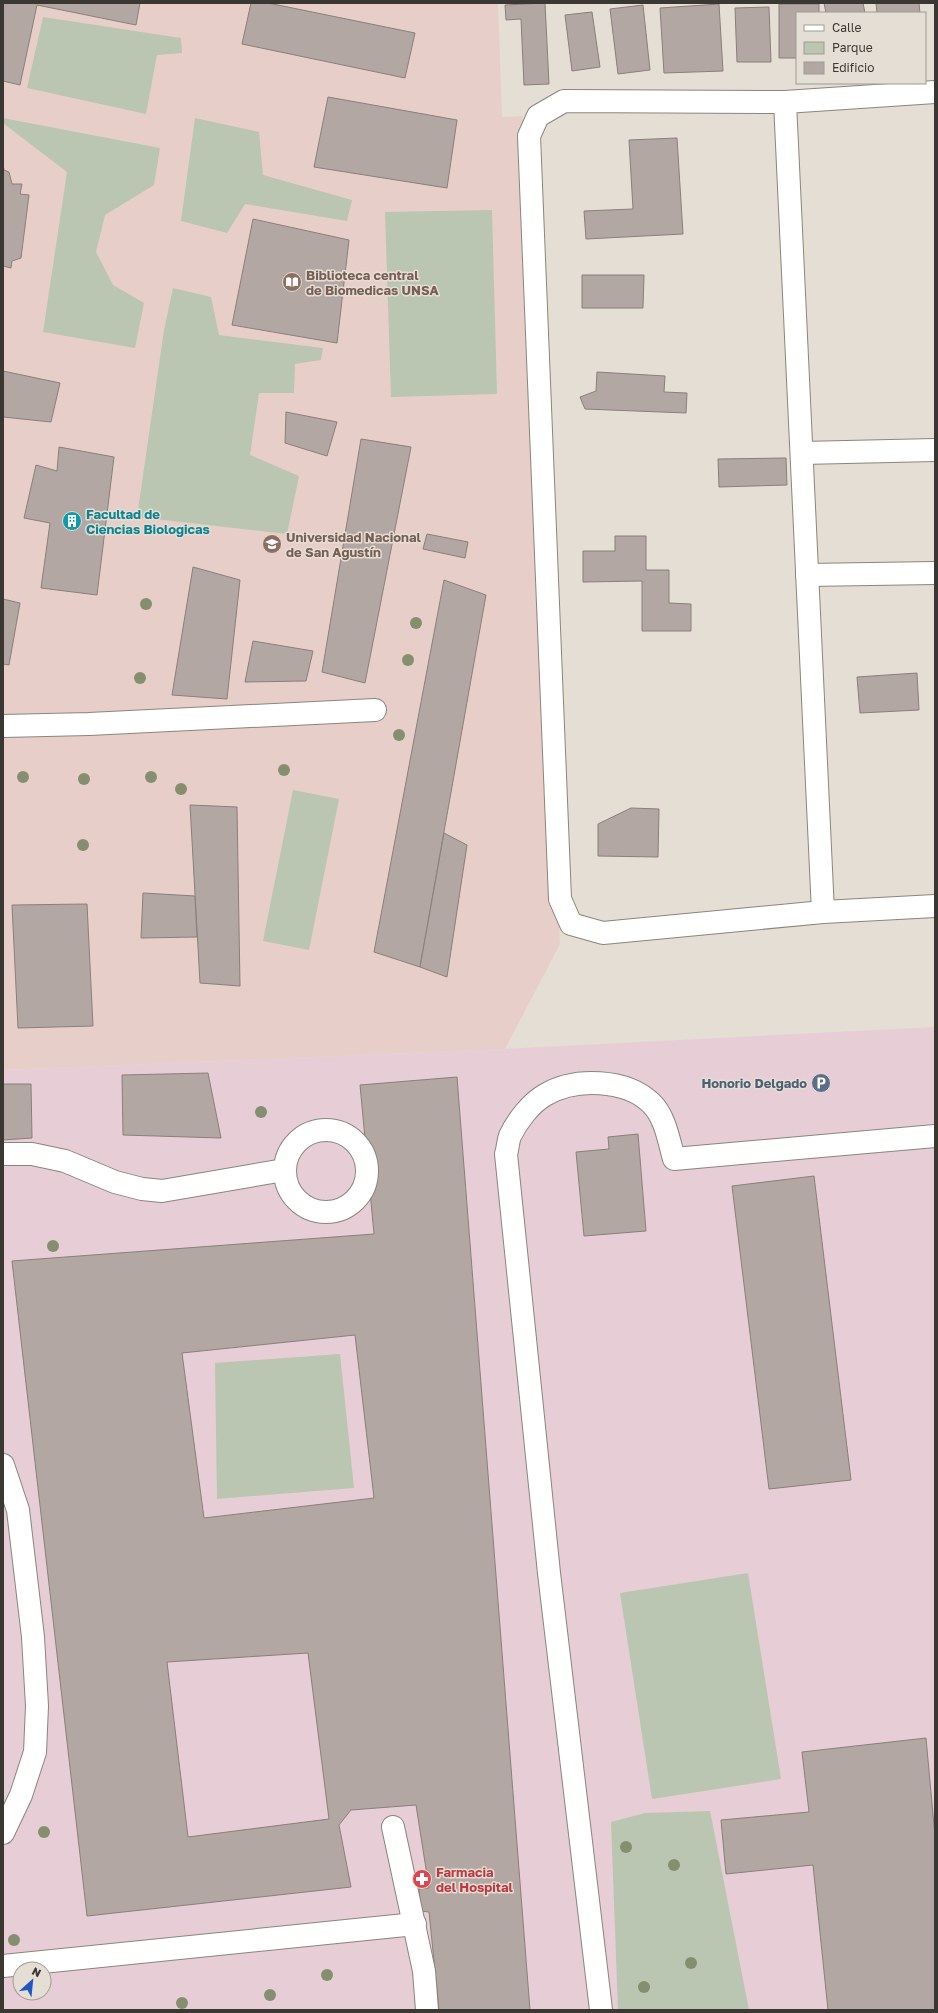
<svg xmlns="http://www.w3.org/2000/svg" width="938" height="2013" viewBox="0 0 938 2013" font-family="'Golos Text',sans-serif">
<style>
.education{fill:#e8cec9}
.medical{fill:#e7cdd5;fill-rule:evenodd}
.green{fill:#bac6b1}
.building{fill:#b3a7a3;stroke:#8a7f7b;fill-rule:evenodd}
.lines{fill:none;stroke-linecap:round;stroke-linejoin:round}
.minor-casing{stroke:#8b857c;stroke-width:24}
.minor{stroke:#fff;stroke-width:22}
.tree{fill:#858f70}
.labels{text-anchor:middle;stroke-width:3;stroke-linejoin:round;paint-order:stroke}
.education-label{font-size:13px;font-weight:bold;fill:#785e54;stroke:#e4ded4;text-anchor:start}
.culture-label{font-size:13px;font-weight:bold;fill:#0d838f;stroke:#e4ded4;text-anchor:start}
.service-label{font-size:13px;font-weight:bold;fill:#4e5e75;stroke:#e4ded4;text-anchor:end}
.health-label{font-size:13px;font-weight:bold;fill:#be3a42;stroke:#e4ded4;text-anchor:start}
</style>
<rect width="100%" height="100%" fill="#e4ded4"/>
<path class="education" d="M3,3H498L502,117L523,116L522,143L560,944L505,1049L3,1070Z"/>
<path class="medical" d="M935,1027V2010H3V1070L505,1049ZM20,1969H44V1993H20Z"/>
<g class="green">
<path d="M43,17L181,38L182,53L157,55L146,114L27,88Z"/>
<path d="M3,118L160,148L154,185L105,215L96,252L113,285L144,303L135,348L43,332L67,172L3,123Z"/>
<path d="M195,118L259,132L263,175L352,200L347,221L245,204L227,233L181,221Z"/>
<path d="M492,210L497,394L391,397L385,212Z"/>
<path d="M173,288L211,297L219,335L323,348L321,360L295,364L294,393H259L250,455L299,476L287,534L137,517L164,330Z"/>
<path d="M293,790L339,799L309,950L263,941Z"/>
<path d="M340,1354L354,1488L217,1499L215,1363Z"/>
<path d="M748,1573L781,1779L652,1799L620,1593Z"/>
<path d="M710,1811L749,2010H618L611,1822L645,1813Z"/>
</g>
<g class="building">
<path d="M3,3H140L136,25L37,5L20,85L3,81Z"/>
<path d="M251,3H268L415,33L405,78L242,44Z"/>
<path d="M545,3L549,84L524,85L521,19L506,20L505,5Z"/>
<path d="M824,3H863L865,13H826Z"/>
<path d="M876,3H919L920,13H877Z"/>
<path d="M719,4L723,71L664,73L660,8Z"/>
<path d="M779,4H819V13H797V58H779Z"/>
<path d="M643,5L650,70L618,74L610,9Z"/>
<path d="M769,7L771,62H737L735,8Z"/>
<path d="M592,12L600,67L572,71L565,15Z"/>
<path d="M328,97L457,120L447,188L314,167Z"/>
<path d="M677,138L683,234L586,239L584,211L633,209L629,140Z"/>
<path d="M3,164L4,170L9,172L12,184H22L20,194L29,195L21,258L12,261L11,268L3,266Z"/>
<path d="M253,219L349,240L337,343L232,325Z"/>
<path d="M582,275H644L643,308H582Z"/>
<path d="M3,371L60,383L51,422L3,417Z"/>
<path d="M597,372L665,376L664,392L687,393L686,413L585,409L580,397L596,391Z"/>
<path d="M286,412L337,422L327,456L285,443Z"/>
<path d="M361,439L411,447L365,683L322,672Z"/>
<path d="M59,447L114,457L97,595L41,588L50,523L24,518L36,465L57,471Z"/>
<path d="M786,458L787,485L719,487L718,459Z"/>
<path d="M427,534L468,542L465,558L423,549Z"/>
<path d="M615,536H646V570H669V603L691,604V631H642V581L583,582V551H615Z"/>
<path d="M193,567L240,580L227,699L172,695Z"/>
<path d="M444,580L486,595L420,967L374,952Z"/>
<path d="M3,599L20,603L9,665L3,664Z"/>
<path d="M253,641L313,651L306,681L245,682Z"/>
<path d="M917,673L919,710L860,713L857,677Z"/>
<path d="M190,805L237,807L240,986L200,983Z"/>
<path d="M631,808L659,809L658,857L598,856V824Z"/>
<path d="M444,833L467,845L447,977L420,967Z"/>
<path d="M143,893L195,896L197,937L141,938Z"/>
<path d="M87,904L93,1026L18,1028L12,905Z"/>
<path d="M208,1073L221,1138L123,1135L122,1075Z"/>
<path d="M457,1077L530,2010H439L429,1912L421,1911L419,1889L429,1888L416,1805L351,1810L339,1825L351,1887L87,1916L12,1261L374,1234L360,1085ZM355,1335L374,1498L204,1518L182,1353ZM308,1653L329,1819L188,1837L167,1662Z"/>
<path d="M3,1084H31L32,1138L3,1140Z"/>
<path d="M638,1134L646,1231L584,1236L576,1152L609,1149L608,1137Z"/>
<path d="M814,1176L851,1480L769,1489L732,1186Z"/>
<path d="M926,1738L935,1836V2010H828L813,1865L726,1874L721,1820L809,1812L802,1752Z"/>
</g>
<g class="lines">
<g class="minor-casing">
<g id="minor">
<path d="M935,92L785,102L564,101L538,116L529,136L560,899L571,924L603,933L823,912L935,906"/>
<path d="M785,102L823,912"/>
<path d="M802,453L935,450"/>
<path d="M807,575L935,573"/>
<path d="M3,726L89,724L375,710"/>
<circle cx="326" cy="1171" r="41"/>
<path d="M3,1154H32L65,1161L115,1182L142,1189L162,1191L284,1170"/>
<path d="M3,1465L18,1510L33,1637L37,1706L35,1752L21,1795L3,1833"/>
<path d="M393,1827L424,1971L427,2010"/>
<path d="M3,1966L415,1924"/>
<path d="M601,2010L549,1573L506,1154C508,1148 508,1141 510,1136C517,1121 531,1103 545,1095C575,1077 626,1079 651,1103C665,1116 669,1141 674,1159L935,1136"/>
</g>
</g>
<use href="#minor" class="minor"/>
</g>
<g class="tree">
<circle cx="146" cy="604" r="6"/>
<circle cx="416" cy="623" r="6"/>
<circle cx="408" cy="660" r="6"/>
<circle cx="140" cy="678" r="6"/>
<circle cx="399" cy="735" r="6"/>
<circle cx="284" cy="770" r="6"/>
<circle cx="23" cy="777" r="6"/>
<circle cx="151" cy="777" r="6"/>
<circle cx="84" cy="779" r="6"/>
<circle cx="181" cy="789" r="6"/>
<circle cx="83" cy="845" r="6"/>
<circle cx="261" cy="1112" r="6"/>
<circle cx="53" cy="1246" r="6"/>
<circle cx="44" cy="1832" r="6"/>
<circle cx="626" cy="1847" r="6"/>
<circle cx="674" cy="1865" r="6"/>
<circle cx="14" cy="1940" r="6"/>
<circle cx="691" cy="1963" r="6"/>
<circle cx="327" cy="1975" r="6"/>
<circle cx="644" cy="1987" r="6"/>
<circle cx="270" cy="1995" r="6"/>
<circle cx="182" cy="2003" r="6"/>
</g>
<defs>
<g id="library-disc" transform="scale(1)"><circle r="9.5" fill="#8d6e63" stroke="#e4ded4"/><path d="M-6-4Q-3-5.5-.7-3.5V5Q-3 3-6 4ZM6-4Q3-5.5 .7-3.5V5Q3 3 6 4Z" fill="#fff"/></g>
<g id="building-disc" transform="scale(1)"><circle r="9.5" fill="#0f9aa8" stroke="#e4ded4"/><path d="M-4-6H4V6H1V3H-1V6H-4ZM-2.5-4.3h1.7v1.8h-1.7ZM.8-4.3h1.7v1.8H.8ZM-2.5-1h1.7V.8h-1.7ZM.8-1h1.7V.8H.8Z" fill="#fff"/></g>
<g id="university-disc" transform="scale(1)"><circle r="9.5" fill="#8d6e63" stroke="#e4ded4"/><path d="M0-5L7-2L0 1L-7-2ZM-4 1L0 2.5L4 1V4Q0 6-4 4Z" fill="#fff"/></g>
<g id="parking-disc" transform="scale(1)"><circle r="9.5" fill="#5c6f8a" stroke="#e4ded4"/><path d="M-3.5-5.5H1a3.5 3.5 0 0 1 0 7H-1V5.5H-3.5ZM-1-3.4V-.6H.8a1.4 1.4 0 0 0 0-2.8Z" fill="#fff"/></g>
<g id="pharmacy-disc" transform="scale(1)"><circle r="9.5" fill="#e0444e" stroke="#e4ded4"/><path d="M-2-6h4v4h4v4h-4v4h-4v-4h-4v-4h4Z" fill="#fff"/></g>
</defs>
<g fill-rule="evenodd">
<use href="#library-disc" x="292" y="282"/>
<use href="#building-disc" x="72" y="521"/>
<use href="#university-disc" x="272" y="544"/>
<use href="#parking-disc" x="821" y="1083"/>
<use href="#pharmacy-disc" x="422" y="1879"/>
</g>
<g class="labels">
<g class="education-label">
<text x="306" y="280">Biblioteca central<tspan x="306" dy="15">de Biomedicas UNSA</tspan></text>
<text x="286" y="542">Universidad Nacional<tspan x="286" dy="15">de San Agustín</tspan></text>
</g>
<g class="culture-label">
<text x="86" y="519">Facultad de<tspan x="86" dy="15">Ciencias Biologicas</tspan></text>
</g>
<g class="service-label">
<text x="807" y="1088">Honorio Delgado</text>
</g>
<g class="health-label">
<text x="436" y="1877">Farmacia<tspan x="436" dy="15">del Hospital</tspan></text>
</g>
</g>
<rect width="938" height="2013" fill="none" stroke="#3b3834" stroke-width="8"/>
<rect x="796" y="12" width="130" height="72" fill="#e4ded4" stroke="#a09c94"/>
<rect x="804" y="25" width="20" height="6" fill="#ffffff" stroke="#a09c94"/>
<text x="832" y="32" font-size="12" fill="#3b3834">Calle</text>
<rect x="804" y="42" width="20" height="12" fill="#bac6b1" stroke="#a09c94"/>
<text x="832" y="52" font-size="12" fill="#3b3834">Parque</text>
<rect x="804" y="62" width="20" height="12" fill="#b3a7a3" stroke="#a09c94"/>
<text x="832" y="72" font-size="12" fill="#3b3834">Edificio</text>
<g transform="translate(32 1981) rotate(27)"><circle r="19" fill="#e4ded4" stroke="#a09c94"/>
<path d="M0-3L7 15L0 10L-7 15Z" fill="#2055c2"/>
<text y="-6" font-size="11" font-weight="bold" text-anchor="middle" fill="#3b3834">N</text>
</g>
</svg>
